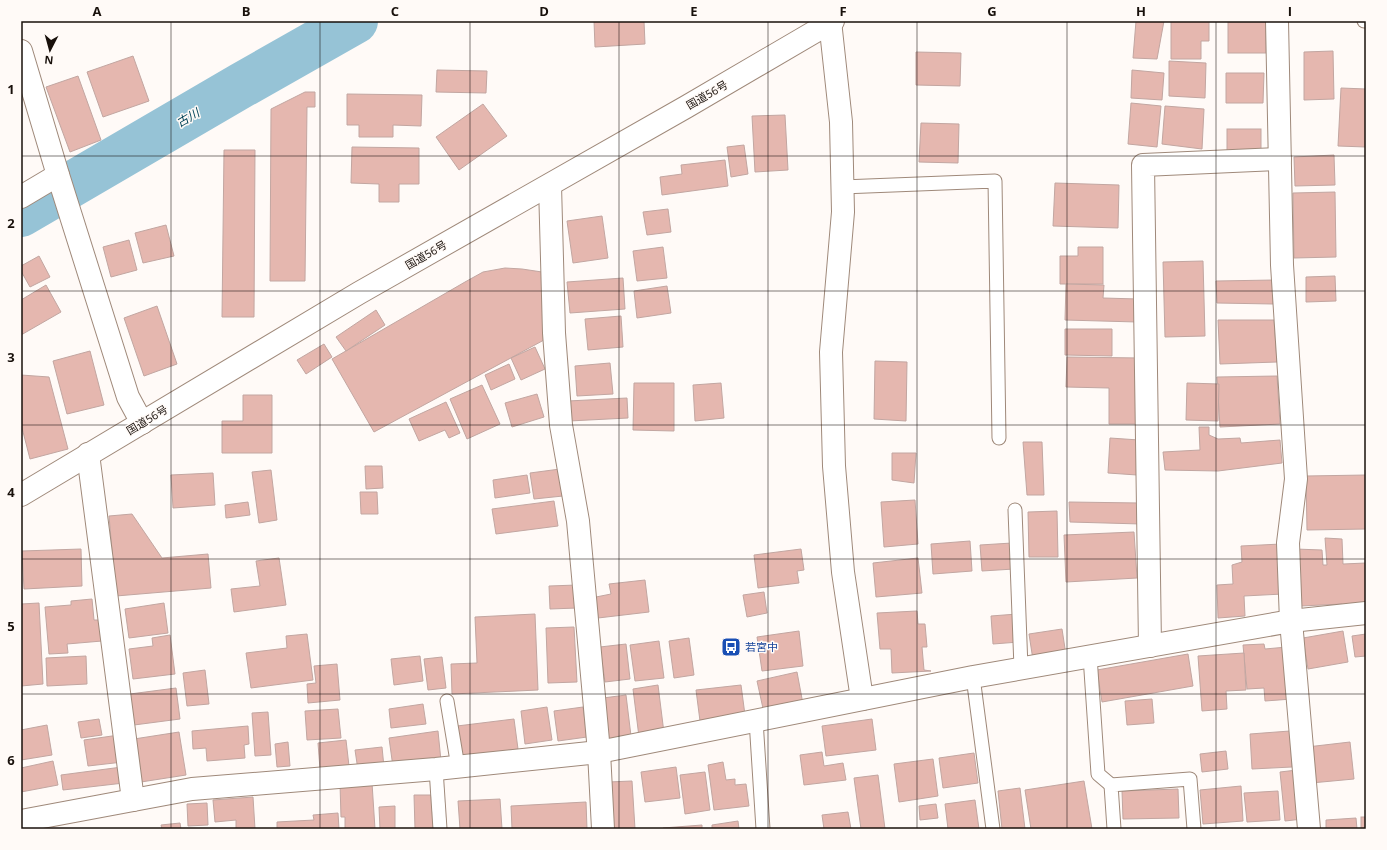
<svg xmlns="http://www.w3.org/2000/svg" width="1387" height="850" viewBox="0 0 1387 850" font-family="'Open Sans','Noto Sans JP',sans-serif">
<style>
.lines{fill:none;stroke-linecap:round;stroke-linejoin:round}
.river{stroke:#96c3d6;stroke-width:46}
.building{fill:#e5b7af;stroke:#c2a6a1}
.service-casing{stroke:#9f897a;stroke-width:15}
.minor-casing{stroke:#9f897a;stroke-width:24}
.tertiary-casing{stroke:#9f897a;stroke-width:24}
.trunk-casing{stroke:#9f897a;stroke-width:24}
.service{stroke:#fff;stroke-width:13}
.minor{stroke:#fff;stroke-width:22}
.tertiary{stroke:#fff;stroke-width:22}
.trunk{stroke:#fff;stroke-width:22}
.grid{fill:none;stroke:#18100b;stroke-width:1;stroke-opacity:0.55}
.labels{text-anchor:middle;stroke-width:3;stroke-linejoin:round;paint-order:stroke}
.street-label{font-size:11px;fill:#18100b;stroke:#fffaf7}
.transit-label{font-size:11px;fill:#164399;stroke:#fffaf7;text-anchor:start}
.water-label{font-size:12px;font-style:italic;fill:#034459;stroke:#fffaf7}
.neatline{fill:none;stroke:#18100b;stroke-width:1.5}
.grid-label{font-size:13px;text-anchor:middle;font-weight:bold;fill:#18100b}
</style>
<rect width="100%" height="100%" fill="#fffaf7"/>
<g class="lines">
<path class="river" d="M21,214L242,85L355,21"/>
</g>
<g class="building">
<path d="M594,21H644L645,44L595,47Z"/>
<path d="M1136,21H1164L1157,59L1133,58Z"/>
<path d="M1171,21H1209V41H1201V59H1171Z"/>
<rect x="1228" y="22" width="38" height="31"/>
<path d="M1333,51L1334,99L1304,100V52Z"/>
<path d="M916,52L961,53L960,86L916,85Z"/>
<path d="M133,56L149,101L103,117L87,72Z"/>
<path d="M1169,61L1206,63L1205,98L1169,96Z"/>
<path d="M437,70L487,71L486,93L436,92Z"/>
<path d="M1132,70L1164,73L1162,100L1131,98Z"/>
<path d="M1226,73H1264L1263,103H1226Z"/>
<path d="M78,76L101,140L70,152L46,87Z"/>
<path d="M1341,88L1366,89V147L1338,146Z"/>
<path d="M305,92H315V107H307L305,281H270L271,109Z"/>
<path d="M347,94L422,95L421,126L393,125V137H359V125H347Z"/>
<path d="M1131,103L1161,106L1157,147L1128,144Z"/>
<path d="M483,104L507,136L459,170L436,137Z"/>
<path d="M1165,106L1204,109L1202,149L1162,144Z"/>
<path d="M785,115L788,170L755,172L752,116Z"/>
<path d="M921,123L959,124L958,163L919,162Z"/>
<rect x="1227" y="129" width="34" height="22"/>
<path d="M744,145L748,174L731,177L727,147Z"/>
<path d="M352,147L419,148V184H399V202H379V184L351,183Z"/>
<path d="M224,150H255L254,317H222Z"/>
<path d="M1334,155L1335,185L1295,186L1294,157Z"/>
<path d="M725,160L728,186L662,195L660,177L682,174L681,165Z"/>
<path d="M1055,183L1119,185L1118,228L1053,226Z"/>
<path d="M1335,192L1336,257L1294,258L1293,193Z"/>
<path d="M668,209L671,232L647,235L643,212Z"/>
<path d="M602,216L608,258L573,263L567,221Z"/>
<path d="M166,225L174,256L143,263L135,233Z"/>
<path d="M129,240L137,270L111,277L103,247Z"/>
<path d="M663,247L667,278L637,281L633,251Z"/>
<path d="M1078,247H1103V284H1060V256H1078Z"/>
<path d="M39,256L50,277L30,287L21,271V266Z"/>
<path d="M1203,261L1205,336L1165,337L1163,262Z"/>
<path d="M505,268L522,269L542,272L544,340L374,432L332,359L465,282L483,272Z"/>
<path d="M1335,276L1336,301L1306,302V277Z"/>
<path d="M623,278L625,309L570,313L567,282Z"/>
<path d="M1274,280L1273,304L1217,303L1216,281Z"/>
<path d="M1066,284L1104,285L1103,298L1138,299L1137,322L1065,320Z"/>
<path d="M46,285L61,312L21,335V300Z"/>
<path d="M667,286L671,313L637,318L634,291Z"/>
<path d="M157,306L177,364L144,376L124,318Z"/>
<path d="M376,310L385,325L346,351L336,337Z"/>
<path d="M621,316L623,347L588,350L585,319Z"/>
<path d="M1218,320H1274L1277,362L1220,364Z"/>
<path d="M1065,329H1112V356L1065,355Z"/>
<path d="M324,344L332,357L306,374L297,360Z"/>
<path d="M535,347L545,369L521,380L511,358Z"/>
<path d="M90,351L104,405L67,414L53,361Z"/>
<path d="M1067,357L1140,358L1139,424H1109V388L1066,387Z"/>
<path d="M875,361L907,362L906,421L874,419Z"/>
<path d="M610,363L613,394L577,396L575,366Z"/>
<path d="M509,364L515,379L491,390L485,375Z"/>
<path d="M21,375L49,377L68,449L30,459L21,424Z"/>
<path d="M1277,376L1280,424L1220,427L1217,377Z"/>
<path d="M634,383H674V431L633,430Z"/>
<path d="M721,383L724,418L695,421L693,385Z"/>
<path d="M1187,383L1219,384L1218,421L1186,420Z"/>
<path d="M482,385L500,424L467,439L450,399Z"/>
<path d="M537,394L544,417L512,427L505,403Z"/>
<path d="M243,395H272V453H222V421H243Z"/>
<path d="M627,398L628,418L569,421L568,401Z"/>
<path d="M446,402L460,433L449,438L445,430L419,441L409,419Z"/>
<path d="M1199,427H1209V435L1218,439L1240,438L1241,443L1280,440L1282,463L1218,471L1165,470L1163,452L1200,450Z"/>
<path d="M1110,438L1139,440L1137,475L1108,473Z"/>
<path d="M1023,442H1042L1044,495H1027Z"/>
<path d="M892,453H916L914,483L892,480Z"/>
<path d="M365,466H382L383,488L366,489Z"/>
<path d="M560,469L563,496L534,499L530,473Z"/>
<path d="M271,470L277,520L259,523L252,472Z"/>
<path d="M213,473L215,505L173,508L171,475Z"/>
<path d="M527,475L530,493L495,498L493,480Z"/>
<path d="M1366,475V529L1307,530L1306,476Z"/>
<path d="M360,492H377L378,514H361Z"/>
<path d="M915,500L918,544L884,547L881,502Z"/>
<path d="M554,501L558,526L496,534L492,509Z"/>
<path d="M248,502L250,515L226,518L225,505Z"/>
<path d="M1069,502L1140,503L1141,524L1070,522Z"/>
<path d="M1057,511L1058,557H1029L1028,512Z"/>
<path d="M132,514L162,558L208,554L211,588L116,596L109,516Z"/>
<path d="M1134,532L1137,578L1066,582L1064,535Z"/>
<path d="M1325,538L1342,539L1343,564L1366,563V608L1343,609L1342,604L1301,606L1295,549L1322,550L1323,565H1327Z"/>
<path d="M970,541L972,571L933,574L931,544Z"/>
<path d="M1012,543L1014,569L982,571L980,545Z"/>
<path d="M1281,544L1283,594L1244,596L1245,616L1218,618L1217,585L1233,584L1232,565L1242,562L1241,546Z"/>
<path d="M81,549L82,586L24,589L22,551Z"/>
<path d="M801,549L804,570L797,571L799,583L758,588L754,555Z"/>
<path d="M279,558L286,605L234,612L231,589L260,586L256,561Z"/>
<path d="M918,558L922,593L876,597L873,563Z"/>
<path d="M645,580L649,612L598,618L596,597L611,594L609,584Z"/>
<path d="M577,585V608L550,609L549,586Z"/>
<path d="M764,592L767,613L747,617L743,595Z"/>
<path d="M92,599L94,620H100L102,641L67,644L68,653L49,654L45,607L71,605V601Z"/>
<path d="M39,603L43,684L21,686V604Z"/>
<path d="M164,603L168,633L129,638L125,609Z"/>
<path d="M917,611L918,624H925L927,647H922L924,670L931,671L892,673L891,649H880L877,613Z"/>
<path d="M535,614L538,690L452,694L451,664L477,663L475,617Z"/>
<path d="M1017,614L1019,642L993,644L991,616Z"/>
<path d="M574,627L577,682L548,683L546,628Z"/>
<path d="M1062,629L1066,655L1033,660L1029,634Z"/>
<path d="M799,631L803,666L762,671L757,637Z"/>
<path d="M1343,631L1348,662L1308,669L1303,638Z"/>
<path d="M307,634L313,680L251,688L246,653L287,648L286,636Z"/>
<path d="M1366,634V656L1355,657L1352,636Z"/>
<path d="M170,635L175,674L133,679L129,649L153,646L152,638Z"/>
<path d="M689,638L694,675L674,678L669,641Z"/>
<path d="M659,641L664,678L635,681L630,645Z"/>
<path d="M626,644L630,679L605,682L600,647Z"/>
<path d="M1264,644L1265,649L1287,647L1292,699L1265,701L1264,688L1247,689L1243,645Z"/>
<path d="M1244,653L1246,690L1226,691L1227,709L1202,711L1198,656Z"/>
<path d="M1188,654L1193,686L1102,702L1097,670Z"/>
<path d="M86,656L87,684L47,686L46,658Z"/>
<path d="M420,656L423,681L394,685L391,659Z"/>
<path d="M442,657L446,688L428,690L424,659Z"/>
<path d="M337,664L340,700L308,703L307,684L316,683L314,666Z"/>
<path d="M205,670L209,704L187,706L183,673Z"/>
<path d="M797,672L803,704L764,713L757,681Z"/>
<path d="M658,685L664,733L639,737L633,689Z"/>
<path d="M741,685L745,715L700,721L696,690Z"/>
<path d="M176,688L180,719L134,725L130,694Z"/>
<path d="M626,695L631,736L608,739L603,698Z"/>
<path d="M1152,699L1154,723L1127,725L1125,701Z"/>
<path d="M423,704L426,724L391,728L389,709Z"/>
<path d="M547,707L552,740L525,744L521,711Z"/>
<path d="M583,707L587,737L558,741L554,711Z"/>
<path d="M338,709L341,738L307,740L305,711Z"/>
<path d="M268,712L271,755L255,756L252,713Z"/>
<path d="M99,719L102,735L81,738L78,722Z"/>
<path d="M514,719L518,749L461,757L457,726Z"/>
<path d="M872,719L876,750L826,756L822,726Z"/>
<path d="M47,725L52,755L21,760V730Z"/>
<path d="M248,726L249,744L244,745L245,758L207,761L206,748L193,749L192,731Z"/>
<path d="M438,731L441,761L393,767L389,738Z"/>
<path d="M1290,731L1292,767L1252,769L1250,734Z"/>
<path d="M179,732L186,775L141,782L134,739Z"/>
<path d="M119,735L123,762L88,766L84,740Z"/>
<path d="M346,740L349,766L320,769L318,743Z"/>
<path d="M288,742L290,766L277,767L275,744Z"/>
<path d="M1350,742L1354,779L1311,783L1307,747Z"/>
<path d="M382,747L384,767L358,770L355,750Z"/>
<path d="M1226,751L1228,769L1202,772L1200,754Z"/>
<path d="M822,752L824,766L843,763L846,780L804,785L800,755Z"/>
<path d="M974,753L978,783L943,788L939,758Z"/>
<path d="M933,759L938,796L899,802L894,764Z"/>
<path d="M53,761L58,785L21,792V768Z"/>
<path d="M723,762L726,780L735,779V785L746,784L749,806L714,810L708,765Z"/>
<path d="M122,767L124,783L63,790L61,775Z"/>
<path d="M676,767L680,798L645,802L641,772Z"/>
<path d="M1297,770L1303,819L1285,821L1280,772Z"/>
<path d="M705,772L710,810L685,814L680,775Z"/>
<path d="M878,775L885,829H861L854,778Z"/>
<path d="M632,781L635,829H612L608,782Z"/>
<path d="M1084,781L1092,829H1031L1025,790Z"/>
<path d="M372,783L375,829H345V817H341L340,784Z"/>
<path d="M1241,786L1243,821L1203,824L1200,790Z"/>
<path d="M1020,788L1025,829H1002L998,791Z"/>
<path d="M1178,789L1179,818L1123,819L1122,791Z"/>
<path d="M1278,791L1280,820L1247,822L1244,793Z"/>
<path d="M414,795H432L433,829H415Z"/>
<path d="M253,797L255,829H236V820L215,822L213,800Z"/>
<path d="M500,799L502,829H460L458,801Z"/>
<path d="M975,800L979,829H948L945,804Z"/>
<path d="M586,802L587,829H512L511,806Z"/>
<path d="M207,803L208,825L188,826L187,804Z"/>
<path d="M936,804L938,818L920,820L919,806Z"/>
<path d="M395,806V829H380L379,807Z"/>
<path d="M848,812L851,829H822H824L822,815Z"/>
<path d="M338,813L339,829H277V822L314,820L313,815Z"/>
<rect x="1361" y="817" width="5" height="12"/>
<path d="M1356,818L1357,829H1326V820Z"/>
<path d="M738,821L739,829H712V825Z"/>
<path d="M180,823L181,829H162L161,825Z"/>
<path d="M702,825V829H663V828Z"/>
</g>
<g class="lines">
<g class="service-casing">
<g id="service">
<path d="M1364,21H1366"/>
<path d="M842,187L995,181L999,438"/>
<path d="M1015,510L1021,668"/>
<path d="M1090,656L1098,774L1111,785"/>
<path d="M973,677L993,829"/>
<path d="M447,701L458,767"/>
<path d="M756,720L763,829"/>
<path d="M436,769L440,829"/>
<path d="M1114,829L1111,785L1190,779L1194,829"/>
</g>
</g>
<g class="minor-casing">
<g id="minor">
<path d="M1277,21L1282,265L1296,479L1288,543L1291,621L1309,829"/>
<path d="M21,51L58,175L128,397L142,423"/>
<path d="M550,185L554,333L561,425L578,521L599,752L603,829"/>
<path d="M21,197L58,175"/>
<path d="M88,454L133,800"/>
<path d="M1150,646L1143,165L1280,159"/>
<path d="M21,821L192,789L436,769L599,752L973,677L1291,621L1366,613"/>
</g>
</g>
<g class="tertiary-casing">
<path id="tertiary" d="M830,21L841,122L843,212L831,352L834,466L843,572L862,699"/>
</g>
<g class="trunk-casing">
<path id="trunk" d="M21,495L359,293L686,107L833,21"/>
</g>
<use href="#service" class="service"/>
<use href="#minor" class="minor"/>
<use href="#tertiary" class="tertiary"/>
<use href="#trunk" class="trunk"/>
</g>
<path class="grid" d="M171,21V829M320,21V829M470,21V829M619,21V829M768,21V829M917,21V829M1067,21V829M1216,21V829M21,156H1366M21,291H1366M21,425H1366M21,559H1366M21,694H1366"/>
<defs>
<g id="bus-square" transform="scale(1)"><rect x="-9" y="-9" width="18" height="18" rx="4" fill="#1a4fb4" stroke="#fffaf7"/><path d="M-5-6H5V4H4V6H2V4H-2V6H-4V4H-5ZM-3.5-4V0h7V-4ZM-3.5 1.2v1.5H-2V1.2ZM2 1.2v1.5H3.5V1.2Z" fill="#fff"/></g>
</defs>
<g fill-rule="evenodd">
<use href="#bus-square" x="731" y="647"/>
</g>
<g class="labels">
<g class="street-label">
<text transform="translate(707 95) rotate(-30)" y="4">国道56号</text>
<text transform="translate(426 255) rotate(-30)" y="4">国道56号</text>
<text transform="translate(147 420) rotate(-31)" y="4">国道56号</text>
</g>
<g class="transit-label">
<text x="745" y="651">若宮中</text>
</g>
<g class="water-label">
<text transform="translate(188 118) rotate(-30)" y="4">古川</text>
</g>
</g>
<rect width="1387" height="850" fill="none" stroke="#fffaf7" stroke-width="44"/>
<g transform="translate(50 50) rotate(186)" stroke="#fffaf7" stroke-width="3" paint-order="stroke">
<path d="M0-3L7 15L0 10L-7 15Z" fill="#18100b"/>
<text y="-6" font-size="11" font-weight="bold" text-anchor="middle" fill="#18100b">N</text>
</g>
<rect x="22" y="22" width="1343" height="806" class="neatline"/>
<g class="grid-label">
<text x="97" y="16">A</text>
<text x="246" y="16">B</text>
<text x="395" y="16">C</text>
<text x="544" y="16">D</text>
<text x="694" y="16">E</text>
<text x="843" y="16">F</text>
<text x="992" y="16">G</text>
<text x="1141" y="16">H</text>
<text x="1290" y="16">I</text>
<text x="11" y="94">1</text>
<text x="11" y="228">2</text>
<text x="11" y="362">3</text>
<text x="11" y="497">4</text>
<text x="11" y="631">5</text>
<text x="11" y="765">6</text>
</g>
</svg>
